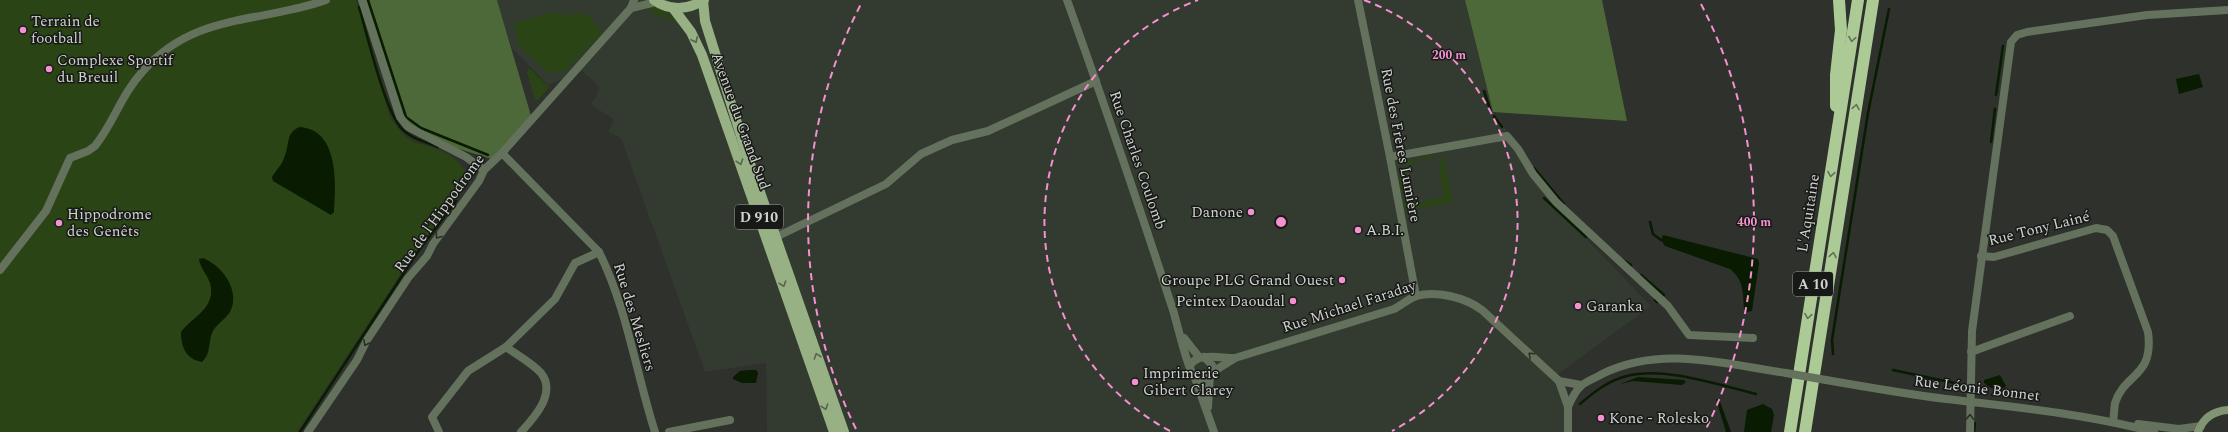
<svg xmlns="http://www.w3.org/2000/svg" width="2228" height="432" viewBox="0 0 2228 432" font-family="Spectral,serif">
<style>
.built{fill:#333a2f}
.green{fill:#2a4415}
.forest{fill:#4e6939}
.water{fill:#091b00}
.lines{fill:none;stroke-linecap:round;stroke-linejoin:round}
.stream{stroke:#091b00;stroke-width:2.5}
.street{stroke:#64715c;stroke-width:8}
.secondary{stroke:#819573;stroke-width:8}
.primary{stroke:#97b185;stroke-width:10}
.highway{stroke:#abca95;stroke-width:12}
.street-bridge{stroke:#64715c;stroke-width:8}
.oneway{stroke:#617256}
.oneway2{stroke:#57654e}
.oneway3{stroke:#2a2f28}
.ring{fill:none;stroke:#f590d1;stroke-width:2;stroke-dasharray:7 5}
.poi-dot{fill:#f590d1;stroke:#171916;stroke-width:1.5}
.labels{text-anchor:middle;stroke-width:3;stroke-linejoin:round;paint-order:stroke}
.shield{fill:#171916;stroke:#989a98;stroke-width:1}
.shield-label{font-size:14px;font-weight:bold;fill:#d0d2cf}
.poi-label{font-size:15px;fill:#d0d2cf;stroke:#171916;text-anchor:start}
.street-label{font-size:15px;fill:#d0d2cf;stroke:#171916}
.centre{fill:#f590d1;stroke:#171916;stroke-width:2}
.ring-label{font-size:12px;text-anchor:middle;font-weight:bold;fill:#f590d1;stroke:#171916;stroke-width:3;stroke-linejoin:round;paint-order:stroke}
</style>
<rect width="100%" height="100%" fill="#2e312c"/>
<path class="built" d="M497,0H1465L1493,112L1563,206L1578,230L1651,306L1554,377L1563,392L1568,432H767L766,363L705,372L621,138L608,132L614,120L590,104L596,98L599,86L582,71L548,85L512,48Z"/>
<g class="green">
<path d="M0,0H356L390,117C396,125 401,134 410,140C415,143 422,144 428,146C448,152 461,160 470,179L404,269L297,432H0Z"/>
<path d="M646,6H655L676,18L675,20C664,18 655,15 645,8Z"/>
<path d="M555,12L565,16L580,12L588,15L602,33L565,71L553,73L547,72L519,46L514,25L517,22Z"/>
<path d="M529,68L548,86V89L538,100H535L527,72Z"/>
<path d="M1443,154L1453,202L1405,211L1403,198H1406L1407,203L1418,201L1419,205L1424,203L1423,201L1444,197L1439,166Z"/>
<path d="M1436,156L1435,159L1433,157L1432,159L1415,161L1411,168L1407,164L1402,169L1407,174L1402,175L1405,191L1401,192C1395,158 1408,161 1436,156Z"/>
</g>
<g class="forest">
<path d="M362,0H497L532,119L495,160L446,145L422,135L400,117Z"/>
<path d="M1465,0H1602L1627,121L1493,112Z"/>
</g>
<g class="water">
<path d="M2199,74L2203,87L2179,94L2176,79Z"/>
<path d="M300,127C339,130 336,184 334,212L331,215L273,181L272,177C276,170 282,165 284,158C290,146 285,132 300,127Z"/>
<path d="M1663,235L1758,259L1759,263L1752,311L1746,312L1744,310C1743,293 1744,280 1730,269L1665,246L1661,240Z"/>
<path d="M203,258C223,266 241,292 230,312C225,320 215,325 212,333C208,343 211,354 202,362C186,359 181,347 181,332C192,317 217,308 210,283C207,274 200,268 199,259Z"/>
<path d="M748,370H756L758,372L756,383H742L733,379V377L740,371Z"/>
<path d="M2000,375L2006,386L2004,388H1991L1984,383V380Z"/>
<path d="M1638,377L1684,380L1686,382L1682,385L1633,381L1620,384Z"/>
<path d="M1716,399H1719L1731,432H1726Z"/>
<path d="M1763,404L1772,409L1774,415L1771,432H1744L1747,410Z"/>
</g>
<g class="lines">
<g class="stream">
<path d="M368,0L406,117L421,128L488,155"/>
<path d="M359,7C367,34 385,112 402,129C412,139 426,142 438,147"/>
<path d="M1484,91L1491,112"/>
<path d="M1996,95L2003,46"/>
<path d="M1494,116L1502,127"/>
<path d="M1991,142L1995,109"/>
<path d="M1534,168L1564,204"/>
<path d="M1544,198L1586,237"/>
<path d="M1650,222L1653,234L1661,240"/>
<path d="M1625,261L1631,265"/>
<path d="M1641,275L1664,295"/>
<path d="M1655,300L1657,302"/>
<path d="M1833,354L1832,340L1868,113L1889,9"/>
<path d="M1893,370L1959,384"/>
<path d="M1580,404C1594,392 1609,380 1627,376C1664,366 1719,385 1756,394"/>
<path d="M300,432L417,253L456,201"/>
<path d="M1974,432L1975,423"/>
</g>
<g class="street">
<path d="M362,0L400,117L408,127L466,157L484,170"/>
<path d="M1067,0C1104,103 1139,206 1173,310C1177,323 1188,371 1195,378L1214,432"/>
<path d="M1358,0L1390,157L1416,296"/>
<path d="M631,8L656,2"/>
<path d="M502,153L599,252C627,308 636,373 655,432"/>
<path d="M1390,157L1507,136L1518,149L1533,174L1556,202L1668,306L1689,335L1753,338"/>
<path d="M776,237L886,184L921,154L952,140L988,131L1096,81"/>
<path d="M1981,256L1994,257L2096,228L2107,230L2113,236L2148,332C2154,378 2125,372 2115,403C2114,409 2114,416 2113,422"/>
<path d="M0,270L46,211L70,158L88,151L95,146C114,122 121,95 143,71C195,12 258,24 326,0"/>
<path d="M1184,338L1199,357"/>
<path d="M506,347C517,355 532,363 541,373C557,393 534,418 521,432"/>
<path d="M1971,352L2070,316"/>
<path d="M1190,366C1196,352 1220,358 1234,358"/>
<path d="M1211,373L1235,358L1394,309C1401,305 1409,299 1416,296C1437,290 1466,298 1482,310L1559,381L1568,407V432"/>
<path d="M1195,378L1203,379L1211,373L1212,365L1204,357"/>
<path d="M1826,380C1866,387 1906,394 1946,399C2016,407 2086,414 2154,432"/>
<path d="M1559,381L1581,385"/>
<path d="M1208,407L1210,375"/>
<path d="M1568,407C1571,400 1575,391 1581,386C1586,381 1596,378 1602,374C1661,345 1724,364 1786,373"/>
<path d="M2138,424L2179,429L2201,426"/>
<path d="M308,432L357,360L367,340L408,278L427,256L433,244L479,181L484,170L502,153L631,8L634,0"/>
<path d="M439,432L432,417L468,371L506,347L555,299L575,263L599,252"/>
<path d="M669,432L730,420"/>
<path d="M1970,432L1972,331L2011,42L2017,35L2027,32L2147,15L2228,10"/>
</g>
<path class="secondary" d="M2198,432C2203,418 2213,411 2228,410"/>
<g class="primary">
<path d="M654,0C669,11 688,10 704,0"/>
<path d="M703,0L705,21L748,158L844,432"/>
<path d="M673,8L691,32L702,55L834,432"/>
</g>
<g class="highway">
<path d="M1836,106V75L1841,30L1839,0"/>
<path d="M1790,432L1858,0"/>
<path d="M1805,432L1873,0"/>
</g>
<path class="street-bridge" d="M1786,373L1826,380"/>
</g>
<defs><path id="oneway-chevron" d="M-2-3.5L2.5 0L-2 3.5" fill="none" stroke-width="1.6" stroke-linecap="round" stroke-linejoin="round"/></defs>
<g class="oneway">
<use href="#oneway-chevron" transform="translate(1852 39) rotate(99)"/>
<use href="#oneway-chevron" transform="translate(1856 107) rotate(-81)"/>
<use href="#oneway-chevron" transform="translate(1831 174) rotate(99)"/>
<use href="#oneway-chevron" transform="translate(1833 255) rotate(-81)"/>
<use href="#oneway-chevron" transform="translate(1808 316) rotate(99)"/>
</g>
<g class="oneway2">
<use href="#oneway-chevron" transform="translate(695 40) rotate(65)"/>
<use href="#oneway-chevron" transform="translate(740 162) rotate(71)"/>
<use href="#oneway-chevron" transform="translate(783 284) rotate(71)"/>
<use href="#oneway-chevron" transform="translate(817 356) rotate(-109)"/>
<use href="#oneway-chevron" transform="translate(825 407) rotate(71)"/>
</g>
<g class="oneway3">
<use href="#oneway-chevron" transform="translate(438 236) rotate(126)"/>
<use href="#oneway-chevron" transform="translate(366 343) rotate(119)"/>
<use href="#oneway-chevron" transform="translate(1531 355) rotate(-137)"/>
<use href="#oneway-chevron" transform="translate(1970 417) rotate(-88)"/>
</g>
<g class="ring">
<path d="M1170 431A237 237 0 0 1 1198 0M1364 0A237 237 0 0 1 1392 431"/>
<path d="M856 429A473 473 0 0 1 861 4M1701 4A473 473 0 0 1 1706 429"/>
</g>
<g class="poi-dot">
<circle cx="23" cy="30" r="4"/>
<circle cx="49" cy="69" r="4"/>
<circle cx="1251" cy="212" r="4"/>
<circle cx="59" cy="223" r="4"/>
<circle cx="1358" cy="230" r="4"/>
<circle cx="1342" cy="280" r="4"/>
<circle cx="1293" cy="301" r="4"/>
<circle cx="1578" cy="306" r="4"/>
<circle cx="1135" cy="382" r="4"/>
<circle cx="1601" cy="418" r="4"/>
</g>
<g class="labels">
<g class="shield">
<rect x="735" y="205" width="48" height="24" rx="3"/>
<rect x="1793" y="272" width="40" height="24" rx="3"/>
</g>
<g class="shield-label">
<text x="759" y="222">D 910</text>
<text x="1813" y="289">A 10</text>
</g>
<g class="poi-label">
<text x="31" y="26">Terrain de<tspan x="31" dy="17">football</tspan></text>
<text x="57" y="65">Complexe Sportif<tspan x="57" dy="17">du Breuil</tspan></text>
<text x="1243" y="217" text-anchor="end">Danone</text>
<text x="67" y="219">Hippodrome<tspan x="67" dy="17">des Genêts</tspan></text>
<text x="1366" y="235">A.B.I.</text>
<text x="1334" y="285" text-anchor="end">Groupe PLG Grand Ouest</text>
<text x="1285" y="306" text-anchor="end">Peintex Daoudal</text>
<text x="1586" y="311">Garanka</text>
<text x="1143" y="378">Imprimerie<tspan x="1143" dy="17">Gibert Clarey</tspan></text>
<text x="1609" y="423">Kone - Rolesko</text>
</g>
<g class="street-label">
<text transform="translate(741 121) rotate(70)" y="5">Avenue du Grand Sud</text>
<text transform="translate(1401 145) rotate(79)" y="5">Rue des Frères Lumière</text>
<text transform="translate(1138 160) rotate(71)" y="5">Rue Charles Coulomb</text>
<text transform="translate(439 213) rotate(-54)" y="5">Rue de l'Hippodrome</text>
<text transform="translate(1808 213) rotate(-81)" y="5">L'Aquitaine</text>
<text transform="translate(2039 228) rotate(-14)" y="5">Rue Tony Lainé</text>
<text transform="translate(1349 306) rotate(-18)" y="5">Rue Michael Faraday</text>
<text transform="translate(635 317) rotate(73)" y="5">Rue des Mesliers</text>
<text transform="translate(1977 388) rotate(7)" y="5">Rue Léonie Bonnet</text>
</g>
</g>
<circle cx="1281" cy="222" r="6" class="centre"/>
<g class="ring-label">
<text x="1449" y="59">200 m</text>
<text x="1754" y="226">400 m</text>
</g>
</svg>
